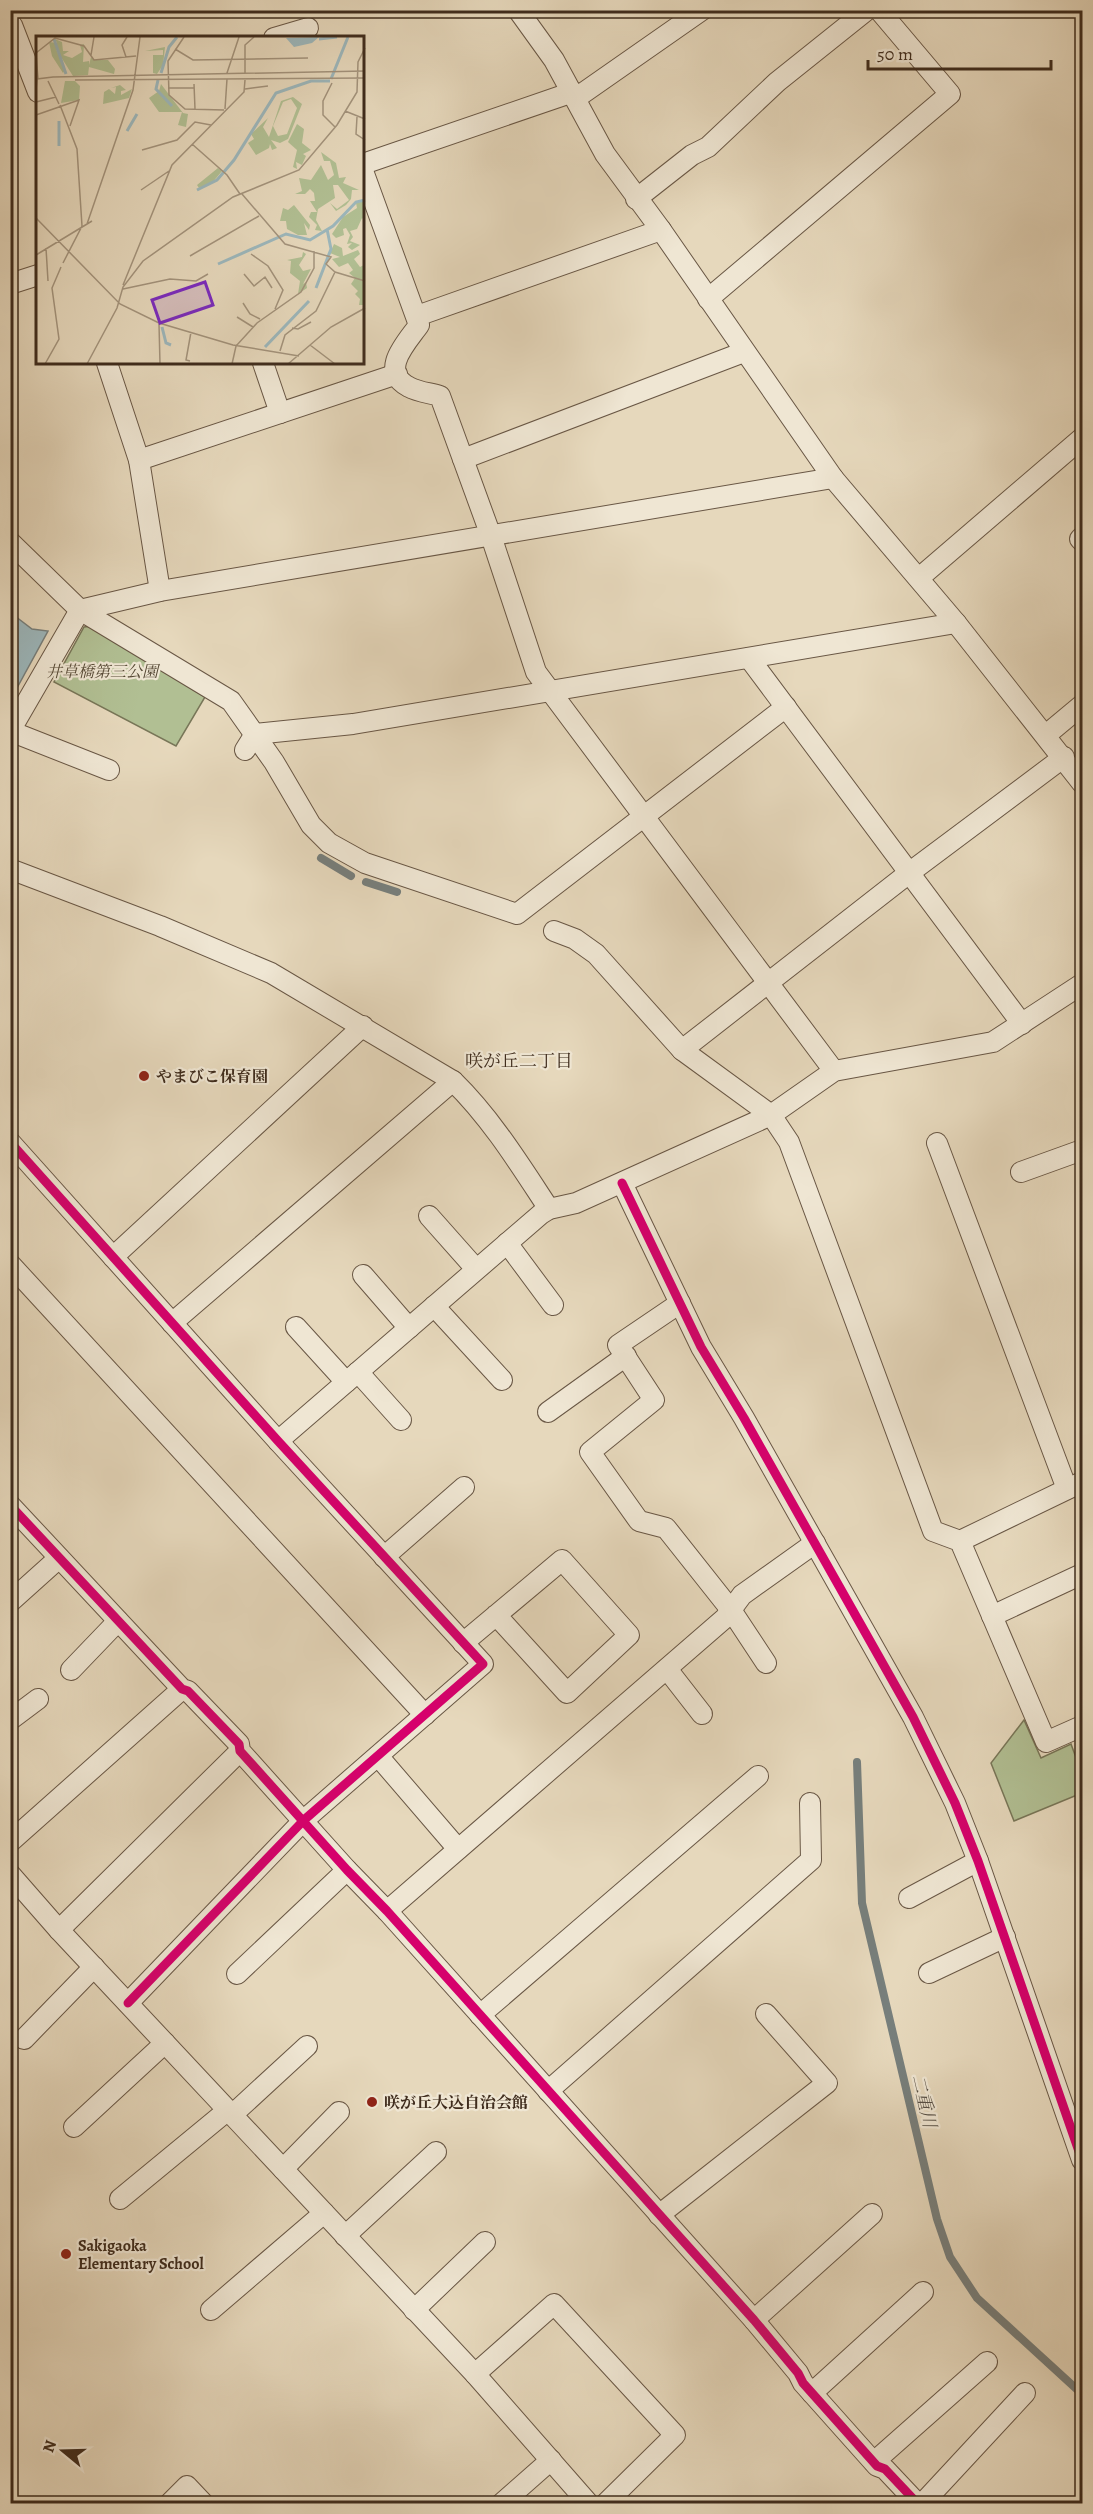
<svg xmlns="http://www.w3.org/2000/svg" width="1093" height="2514" viewBox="0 0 1093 2514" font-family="Alegreya,'Noto Serif JP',serif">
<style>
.green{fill:#b1bf93;stroke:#787658;stroke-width:1.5}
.water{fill:#9cb7bc;stroke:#777f7c;stroke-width:1.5}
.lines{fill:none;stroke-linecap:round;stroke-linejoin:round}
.stream{stroke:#777f7c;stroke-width:8}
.minor-casing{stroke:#695745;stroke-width:22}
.minor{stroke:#efe6d3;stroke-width:20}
.cycleway-casing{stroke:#efe6d3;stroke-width:13}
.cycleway{stroke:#d6006c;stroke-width:9}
.poi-dot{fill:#8f2418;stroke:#efe6d3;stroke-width:2}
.labels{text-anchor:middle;stroke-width:4.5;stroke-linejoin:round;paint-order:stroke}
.park-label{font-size:16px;font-style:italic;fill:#564935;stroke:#efe6d3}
.poi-label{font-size:16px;font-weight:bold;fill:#3f2c1d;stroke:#efe6d3;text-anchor:start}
.neighbourhood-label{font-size:18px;fill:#3f2c1d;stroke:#efe6d3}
.water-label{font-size:18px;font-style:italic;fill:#564f45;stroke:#efe6d3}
.inset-river{fill:none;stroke:#9cb7bc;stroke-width:3}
.inset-road{fill:none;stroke:#a3937c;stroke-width:1.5}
.view{fill:#7b2cbf;fill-opacity:0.15;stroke:#7b2cbf;stroke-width:3}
.inset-edge{fill:none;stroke:#3f2c1d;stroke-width:3}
</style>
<rect width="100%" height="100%" fill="#e6d8bc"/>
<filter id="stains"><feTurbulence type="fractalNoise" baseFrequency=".00333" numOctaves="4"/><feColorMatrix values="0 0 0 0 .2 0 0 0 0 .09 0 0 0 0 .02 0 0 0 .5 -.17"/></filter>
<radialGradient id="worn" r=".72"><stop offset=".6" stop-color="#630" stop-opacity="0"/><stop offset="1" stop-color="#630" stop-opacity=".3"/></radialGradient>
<g class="green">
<path d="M92,626L205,697L176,746L54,682L84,627Z"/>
<path d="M1024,1720L1041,1758L1071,1744L1082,1774V1793L1014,1821L991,1763Z"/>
</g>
<path class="water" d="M11,613L32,629L48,631L11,699Z"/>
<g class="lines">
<g class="stream">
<path d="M321,858L351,876"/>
<path d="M366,882L397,892"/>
<path d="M857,1762L862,1903L937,2219L950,2257L977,2298L1082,2394"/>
</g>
<g class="minor-casing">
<g id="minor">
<path d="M518,10L554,60L605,154L661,230L833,478L956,623L1082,783"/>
<path d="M12,25L38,92"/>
<path d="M274,38L308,28"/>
<path d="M576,98L702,10"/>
<path d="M363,164L573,92"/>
<path d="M363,171L419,325C407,342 378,371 409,387C418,392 430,393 440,396L491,536L536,672L834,1071"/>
<path d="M636,199L692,155L708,147L777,82L867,10"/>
<path d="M10,284L38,275"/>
<path d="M708,299L950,94L879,10"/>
<path d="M417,316L661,230"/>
<path d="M107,363L139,460L160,591"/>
<path d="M263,363L280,413"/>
<path d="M463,459L744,352"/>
<path d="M139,460L397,374"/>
<path d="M1082,537L1080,539L1082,541"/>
<path d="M10,542L80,610L231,701L274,762L311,825L329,843L365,863L517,914L786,707"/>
<path d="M919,578L1082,438"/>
<path d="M749,658L1022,1024"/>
<path d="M10,731L80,610L160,591L833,478"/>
<path d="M10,731L109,770"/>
<path d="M1046,735L1082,705"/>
<path d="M245,750L255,734L353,724L956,623"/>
<path d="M10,869L160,926L271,973L453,1081C491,1118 520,1165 549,1209"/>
<path d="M554,931L575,939L596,954L682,1050L771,1115L789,1142L933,1531L960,1541L1046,1742L1082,1726"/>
<path d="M682,1050L909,873L1064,757"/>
<path d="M10,1142L278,1441L483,1664L304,1820L128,2003"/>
<path d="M937,1143L1067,1489"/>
<path d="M1021,1172L1082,1150"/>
<path d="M622,1183L701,1347L744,1418L913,1717L955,1803L978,1861L1082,2160"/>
<path d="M429,1216L476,1269"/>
<path d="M507,1243L553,1305"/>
<path d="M113,1257L363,1026"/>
<path d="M10,1264L425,1715"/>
<path d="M363,1275L409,1328"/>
<path d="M680,1303L618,1345L654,1400L590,1452L639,1521L666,1528L731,1610L766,1663"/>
<path d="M434,1306L502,1380"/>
<path d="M172,1323L453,1081"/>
<path d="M296,1327L346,1382"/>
<path d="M358,1372L401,1420"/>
<path d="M548,1412L626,1356"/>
<path d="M278,1441L541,1214L549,1209L576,1203L771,1115L834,1071L993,1042L1082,984"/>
<path d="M10,1505L182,1689L188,1691L239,1744L240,1751L347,1870L387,1911L754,2320L798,2373L803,2383L877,2466L885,2469L918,2504"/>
<path d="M960,1541L1082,1482"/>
<path d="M384,1557L464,1487"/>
<path d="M10,1602L59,1558"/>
<path d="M992,1616L1082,1574"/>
<path d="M463,1643L562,1560L629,1635L567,1693L496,1615"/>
<path d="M667,1669L702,1714"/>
<path d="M71,1670L118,1621"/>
<path d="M10,1720L38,1699"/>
<path d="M378,1756L458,1849"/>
<path d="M10,1842L182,1689"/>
<path d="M10,1874L59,1930L475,2374L589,2504"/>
<path d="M909,1898L978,1861"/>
<path d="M387,1911L725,1618L742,1595L815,1543"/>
<path d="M59,1930L240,1751"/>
<path d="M929,1973L1005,1937"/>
<path d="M237,1974L347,1870"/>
<path d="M480,2015L758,1776"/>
<path d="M24,2039L94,1967"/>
<path d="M548,2091L811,1860L810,1803"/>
<path d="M232,2115L307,2046"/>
<path d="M74,2127L165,2043"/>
<path d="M283,2169L339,2112"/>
<path d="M120,2199L228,2110"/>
<path d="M659,2215L827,2083L766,2014"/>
<path d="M345,2236L436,2152"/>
<path d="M211,2310L324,2213"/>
<path d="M414,2310L485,2242"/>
<path d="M754,2320L872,2214"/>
<path d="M475,2374L554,2304L675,2435L605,2504"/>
<path d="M812,2393L923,2292"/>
<path d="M874,2462L987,2362"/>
<path d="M169,2504L187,2486L204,2504"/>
<path d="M501,2504L551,2460"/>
<path d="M922,2504L1025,2393"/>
</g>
</g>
<use href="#minor" class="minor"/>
<g class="cycleway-casing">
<g id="cycleway">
<path d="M10,1142L278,1441L483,1664L304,1820L128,2003"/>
<path d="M622,1183L701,1347L744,1418L913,1717L955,1803L978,1861L1082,2160"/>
<path d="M10,1505L182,1689L188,1691L239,1744L240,1751L347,1870L387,1911L754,2320L798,2373L803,2383L877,2466L885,2469L918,2504"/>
</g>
</g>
<use href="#cycleway" class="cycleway"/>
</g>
<g class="poi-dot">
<circle cx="144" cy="1076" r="6"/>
<circle cx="372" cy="2102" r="6"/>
<circle cx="66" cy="2254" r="6"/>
</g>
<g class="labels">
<g class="park-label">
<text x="102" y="677">井草橋第三公園</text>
</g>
<g class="poi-label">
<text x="156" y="1082">やまびこ保育園</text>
<text x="384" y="2108">咲が丘大込自治会館</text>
<text x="78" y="2251">Sakigaoka<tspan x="78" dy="18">Elementary School</tspan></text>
</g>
<g class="neighbourhood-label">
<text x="519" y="1067">咲が丘二丁目</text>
</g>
<g class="water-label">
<text transform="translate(924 2101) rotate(77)" y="6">二重川</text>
</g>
</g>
<g transform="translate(36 36)">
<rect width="328" height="328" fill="#e6d8bc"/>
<path d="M19,3L26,6L27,15H33L27,19L36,22L46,16L44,9L48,8L47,26L53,25V29L55,21L58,24H72L79,33L78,38L53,31L52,39L37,40L20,13L29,34L27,37L16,20L13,6L21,7ZM129,11L127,29L121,38L117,37V19H127V14L109,15ZM29,45H39L44,50L43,64L25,67ZM125,48L147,77L152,78L150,91L142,89L146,76H123L113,62L123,55ZM84,49L90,54L85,55V59L96,53L93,62L67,68L68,56L73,53L79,58L80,51L75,52ZM257,61L266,68L252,103L244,107L235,104L241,112L236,114L234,108L233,112L220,119L212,107L218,103L215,98L232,82L227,91L233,101L245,65ZM255,63L261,72L251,98L242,100L237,90L247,66ZM261,88L268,93L266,107L275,114L267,118L270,120L266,129L260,126L261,133L257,131L261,114L252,106ZM285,116L300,127L303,142L310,141L307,147L323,154H316L315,163L310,169L300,175L294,167L301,173L313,164L302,149H297L299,162L282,173L280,184L286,195L279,194L281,189L273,181L275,176H281L274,165H279L278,157L274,153L269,158H259L266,155L263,142L275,144L285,129L292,144L298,139L294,125H288ZM182,132L186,135L176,147L163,152L161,149ZM328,165V184L326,182L321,193L314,195L317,201L314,205L324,209L316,214L312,211L316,207L311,208L314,199L310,192L307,193L308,199L300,202L296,198L307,181L321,172L320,167ZM258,169L274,189L273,194L268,187L271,199H262L251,193L250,185H244L247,172L252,174ZM298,208L306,212L307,220L322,214L324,218L318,223L324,231L328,229V269H323L324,263L319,258L322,255L315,248L319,242L313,237L317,234L312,227L303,231L296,223L304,221L294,217ZM267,216L270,218L263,229L267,235L275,233L267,248L270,246L271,252L262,258L264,245L254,237L255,225L251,224L266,221Z" fill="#b1bf93" fill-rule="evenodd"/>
<path d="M283,1L276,7L258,11L250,2Z" fill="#9cb7bc"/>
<path class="inset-river" d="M18,3L30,38M283,3L301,1M125,37L133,11L141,1M295,43L312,1M122,44L120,53L136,70M91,95L101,78M23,110V85M161,154L181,144L198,124L240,57L275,45H294M182,228L250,198L274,204L297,190L320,166L329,164M280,252L295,213L291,193M126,291L130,307L135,309M229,311L273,265"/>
<path class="inset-road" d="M148,1L132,25L133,59L149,73L188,74M139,13L157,24L272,22M0,17L19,2L48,10L58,24L100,20M0,18L2,43M55,19L58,1M90,21L86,9L91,1M191,37L203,1M209,38V9L218,1M39,44L329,42M12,45L23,68M296,47L287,65V79L299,91M158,48L159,73M132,52H158M209,53L232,50M0,54L1,43L17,41L329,35M0,66L20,61M24,69L41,113L46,190L27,227M189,73L191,43M309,75L329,83M0,79L43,64L34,90M321,81L320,98L329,104M156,108L191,139L204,158M106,114L141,104L159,86L175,89M105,154L133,135M206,158L249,208L295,221L290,228L299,236L329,245M0,182L84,268L123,287L197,309L263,320M51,188L97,54L104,1M10,212L12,245M215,218L232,230L247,254L239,273M0,219L56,185M154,220L223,180M208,238L218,250L229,241L236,252M87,249L136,129L208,56L209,44M87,253L134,243L160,245L172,238M207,267L214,278L224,283M201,281L217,291M123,288L124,328M256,292L262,293L275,286M274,309L299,328M244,315L249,299L280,275L299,236M154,325L150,324L155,296M9,328L23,303L16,252L25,231M51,328L81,272L87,251L107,225L197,161L263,134L301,89L321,56L322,26L329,12M196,328L200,310L221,287L265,256L278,232V215M252,328L295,291L329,272"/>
<path class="view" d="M169,246L177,269L124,287L116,264Z"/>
<rect width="328" height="328" class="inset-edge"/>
</g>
<rect width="1093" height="2514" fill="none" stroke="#e6d8bc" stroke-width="36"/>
<rect x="12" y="12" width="1069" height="2490" fill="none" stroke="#3f2c1d" stroke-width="3"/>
<rect x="18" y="18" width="1057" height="2478" fill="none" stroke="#3f2c1d" stroke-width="1.5"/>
<g transform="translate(63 2451) rotate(289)" stroke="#efe6d3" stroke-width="4.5" paint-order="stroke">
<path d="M0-4.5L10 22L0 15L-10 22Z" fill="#3f2c1d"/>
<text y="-9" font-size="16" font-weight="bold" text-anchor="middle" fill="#3f2c1d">N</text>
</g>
<path d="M868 60v9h183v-9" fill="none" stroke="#3f2c1d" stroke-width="3"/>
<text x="877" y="60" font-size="18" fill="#3f2c1d" stroke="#efe6d3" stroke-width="4.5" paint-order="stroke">50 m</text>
<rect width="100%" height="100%" filter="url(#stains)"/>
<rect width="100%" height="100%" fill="url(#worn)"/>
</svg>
